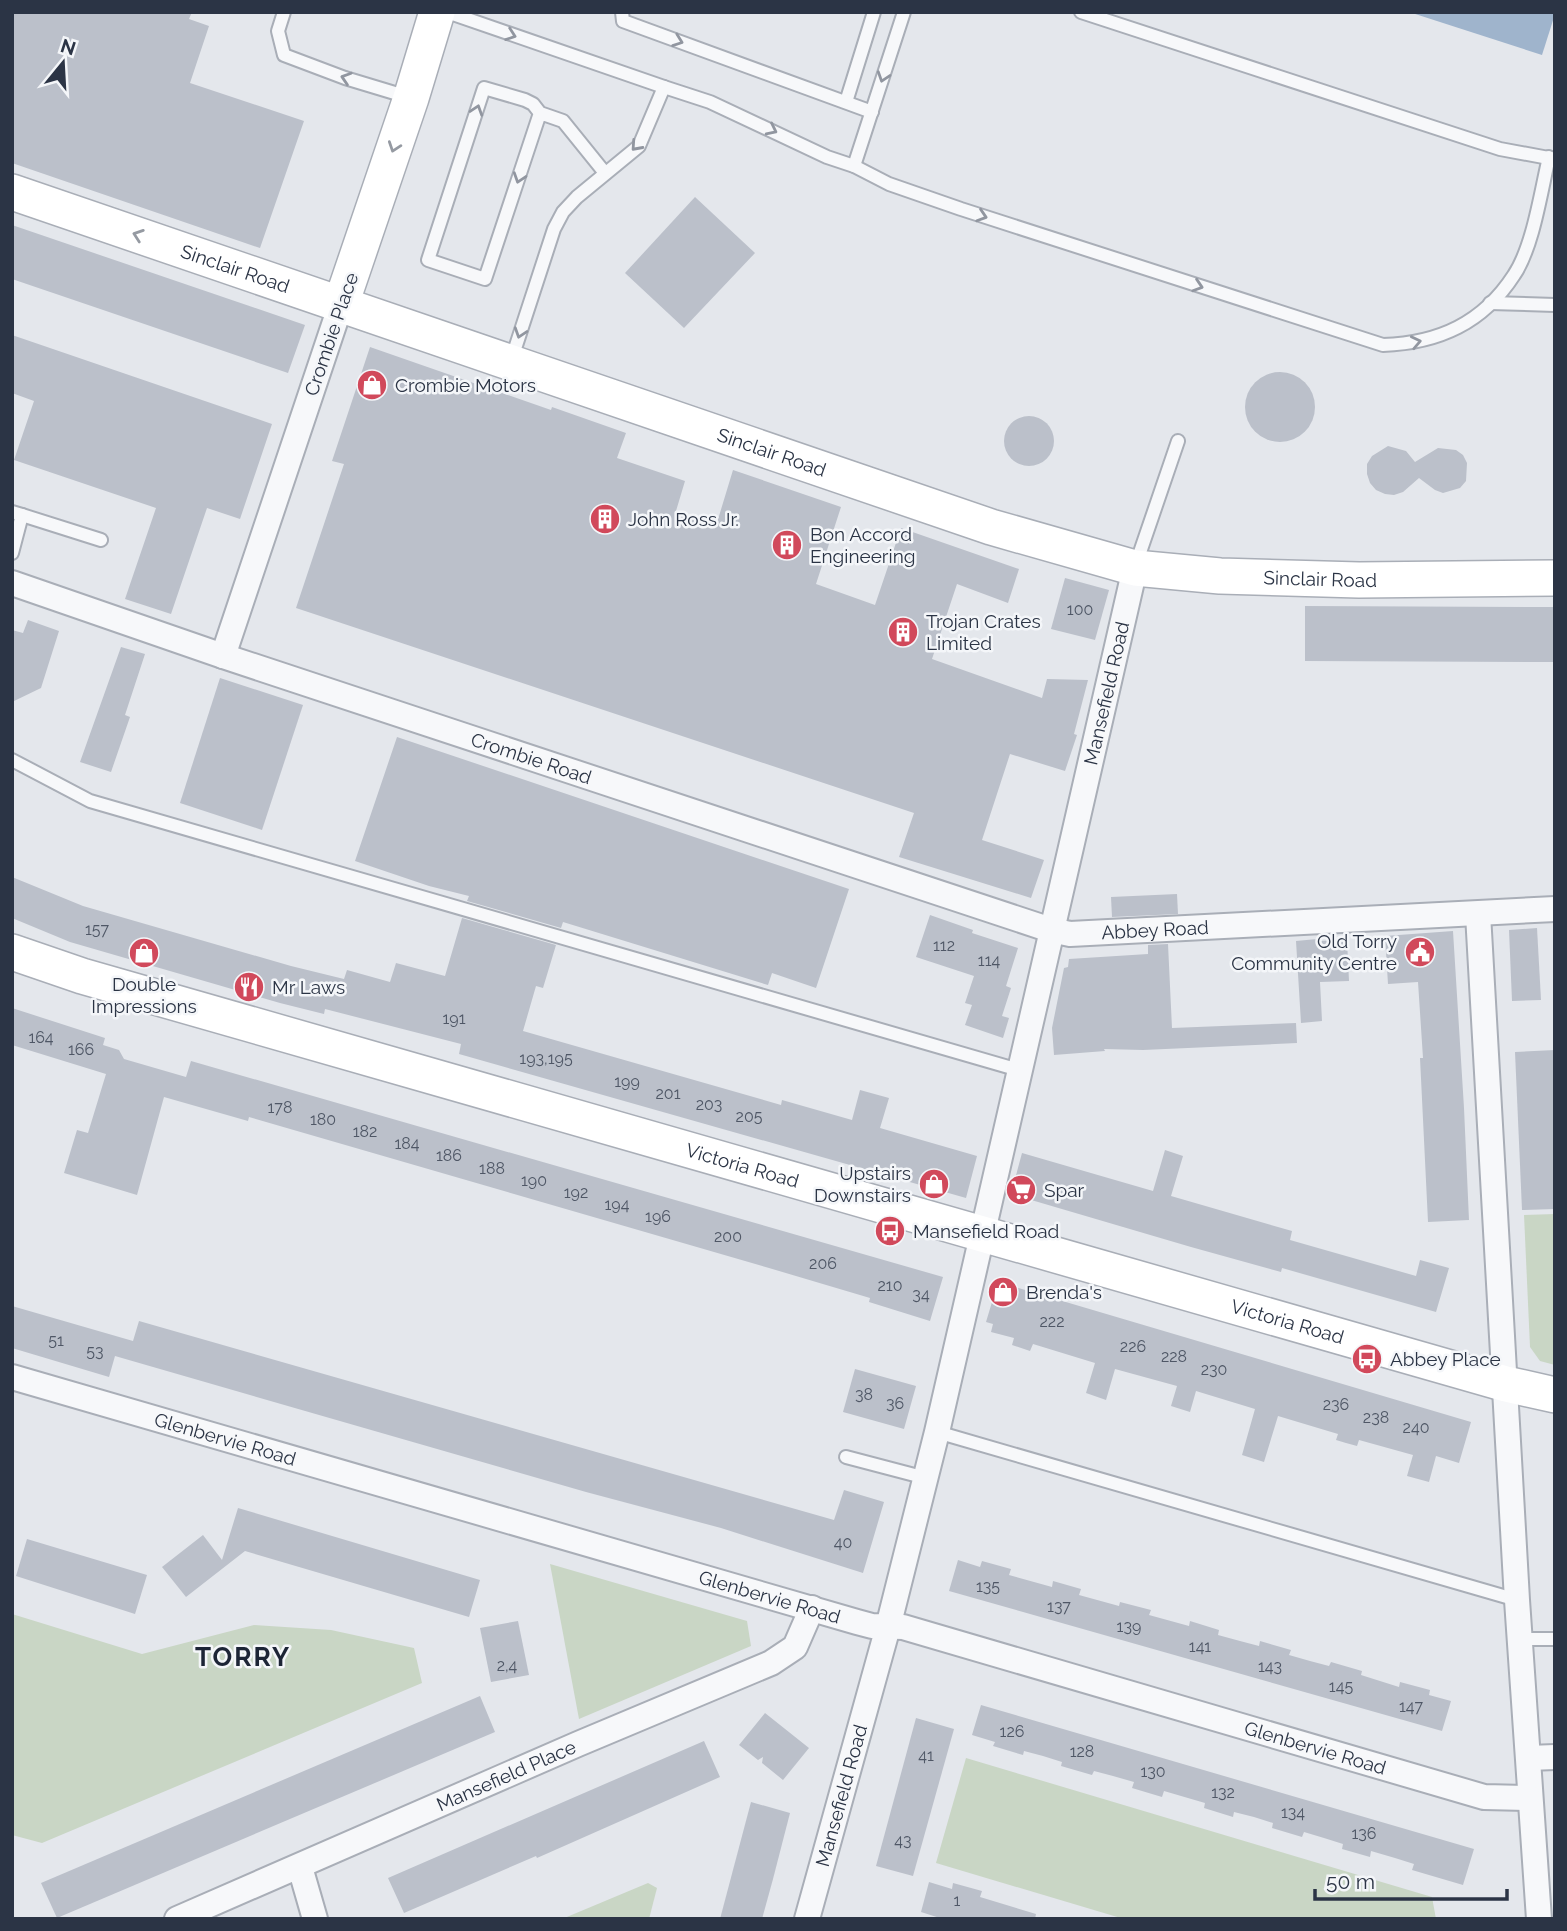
<svg xmlns="http://www.w3.org/2000/svg" width="1567" height="1931" viewBox="0 0 1567 1931" font-family="Raleway,sans-serif">
<style>
.green{fill:#c9d6c5}
.water{fill:#9fb4cc}
.building{fill:#bbc0ca}
.lines{fill:none;stroke-linecap:round;stroke-linejoin:round}
.lane-casing{stroke:#a9aeb7;stroke-width:16}
.street-casing{stroke:#a9aeb7;stroke-width:28}
.secondary-casing{stroke:#a9aeb7;stroke-width:38}
.lane{stroke:#f7f8fa;stroke-width:12}
.street{stroke:#f7f8fa;stroke-width:24}
.secondary{stroke:#fff;stroke-width:35}
.oneway{stroke:#9196a0}
.oneway2{stroke:#959aa2}
.labels{text-anchor:middle;stroke-width:5;stroke-linejoin:round;paint-order:stroke}
.number-label{font-size:16px;fill:#4f5766}
.street-label{font-size:19px;fill:#2b3445;stroke:#f4f6f9}
.poi-label{font-size:19px;fill:#2b3445;stroke:#f4f6f9;text-anchor:start}
.district-label{font-size:26px;font-weight:bold;letter-spacing:2px;fill:#1d2536;stroke:#f4f6f9}
</style>
<rect width="100%" height="100%" fill="#e4e7ec"/>
<g class="green">
<path d="M1555,1214V1365L1540,1361L1530,1347L1524,1215Z"/>
<path d="M550,1564L747,1621L751,1646L579,1719Z"/>
<path d="M12,1614L142,1654L254,1625L331,1630L414,1648L422,1683L42,1843L12,1835Z"/>
<path d="M966,1758L1432,1897L1436,1919H1124L936,1863Z"/>
<path d="M648,1883L657,1888L649,1919H562Z"/>
</g>
<path class="water" d="M1409,12H1555V14L1542,55Z"/>
<g class="building">
<path d="M12,12H192L189,19L209,26L190,83L304,121L260,248L12,163Z"/>
<path d="M695,197L755,253L684,328L625,273Z"/>
<path d="M12,225L305,325L288,373L12,279Z"/>
<path d="M12,335L272,424L240,519L207,508L171,614L125,599L156,508L14,460L34,401L12,393Z"/>
<path d="M370,347L551,410L552,407L626,433L617,458L685,481L676,511L716,526L733,470L841,507L816,584L875,605L901,528L1019,569L1008,603L957,584L932,659L1042,698L1047,679L1088,680L1074,734L1077,735L1065,771L1010,754L982,840L1044,860L1031,898L899,857L914,813L296,608L344,464L332,461Z"/>
<circle cx="1280" cy="407" r="35"/>
<circle cx="1029" cy="441" r="25"/>
<path d="M1388,446L1406,451L1415,462L1438,448L1456,450L1463,455L1467,463L1466,481L1460,488L1443,493L1435,490L1419,478L1403,492L1394,495L1385,494L1376,490L1370,483L1367,474V464L1372,456Z"/>
<path d="M1065,578L1109,590L1095,640L1051,629Z"/>
<path d="M1305,606L1555,607V662L1305,661Z"/>
<path d="M28,620L59,631L41,688L12,702V630L23,633Z"/>
<path d="M121,647L145,654L125,715L130,717L111,772L80,762Z"/>
<path d="M220,678L303,705L262,830L180,803Z"/>
<path d="M397,737L849,889L816,988L772,973L768,985L563,922L561,928L467,901L469,896L429,886L355,861Z"/>
<path d="M12,877L83,906L291,966L344,979L347,970L390,982L396,963L445,976L462,918L556,945L543,988L536,986L523,1031L781,1105L782,1100L852,1120L860,1090L889,1098L880,1128L977,1156L966,1198L459,1054L461,1044L325,1009L324,1014L280,1003L70,942L12,918Z"/>
<path d="M1177,894L1178,914L1112,917L1111,897Z"/>
<path d="M930,915L973,930L972,933L1018,948L1006,986L1011,988L1002,1016L1009,1018L1003,1038L965,1025L972,1005L965,1003L974,976L916,957Z"/>
<path d="M1537,928L1541,1000L1512,1001L1509,930Z"/>
<path d="M1453,931L1464,1108L1469,1220L1428,1222L1420,1058H1423L1418,982L1388,984L1385,936Z"/>
<path d="M1317,939V941L1347,940L1349,981L1320,982L1322,1021L1301,1023L1296,941Z"/>
<path d="M1168,944L1172,1028L1296,1023L1297,1043L1143,1050L1104,1049L1105,1051L1054,1055L1052,1028L1064,968L1068,967L1069,959L1148,954V945Z"/>
<path d="M12,1008L105,1038L103,1045L119,1050L124,1059L186,1077L191,1061L943,1277L930,1321L869,1302L870,1298L769,1268L249,1117L248,1121L164,1097L137,1195L64,1173L77,1130L88,1133L106,1074L12,1045Z"/>
<path d="M1555,1050V1209L1522,1210L1515,1052Z"/>
<path d="M1165,1150L1183,1156L1171,1196L1292,1231L1290,1240L1416,1276L1420,1260L1449,1268L1436,1312L1282,1268L1281,1272L1191,1247L1011,1194L1022,1153L1153,1191Z"/>
<path d="M998,1282L1471,1422L1459,1463L1436,1456L1429,1482L1407,1476L1413,1455L1359,1440L1357,1446L1346,1443L1336,1440L1338,1434L1278,1416L1264,1462L1242,1455L1255,1409L1196,1391L1190,1412L1171,1406L1177,1386L1115,1369L1106,1400L1086,1393L1095,1363L1033,1344L1030,1351L1012,1345L1014,1338L991,1332L993,1324L986,1322Z"/>
<path d="M12,1306L133,1341L139,1321L834,1520L844,1490L884,1502L863,1573L721,1528L586,1492L115,1356L109,1377L12,1348Z"/>
<path d="M855,1369L916,1386L904,1429L843,1412Z"/>
<path d="M238,1508L480,1580L469,1617L245,1551L186,1597L162,1567L203,1535L222,1560Z"/>
<path d="M27,1539L147,1575L135,1614L16,1576Z"/>
<path d="M958,1560L980,1567L982,1561L1011,1569L1009,1575L1052,1587L1053,1581L1081,1589L1079,1595L1119,1606L1120,1602L1151,1610L1149,1615L1189,1626L1190,1621L1219,1630L1218,1635L1240,1641L1259,1646L1260,1641L1291,1650L1289,1655L1310,1661L1329,1666L1331,1662L1362,1671L1361,1675L1399,1687L1400,1682L1430,1690L1429,1695L1451,1701L1442,1731L949,1591Z"/>
<path d="M518,1621L529,1675L491,1682L480,1628Z"/>
<path d="M480,1696L495,1732L57,1918L41,1883Z"/>
<path d="M981,1705L1474,1849L1463,1885L1412,1870L1414,1864L1395,1858L1371,1851L1370,1857L1342,1849L1343,1844L1324,1838L1304,1832L1302,1837L1272,1828L1273,1823L1254,1817L1234,1812L1233,1817L1204,1808L1205,1803L1164,1791L1162,1797L1132,1788L1134,1782L1113,1776L1094,1771L1092,1775L1061,1766L1062,1762L1043,1756L1024,1751L1023,1755L993,1746L995,1742L972,1735Z"/>
<path d="M765,1713L809,1748L783,1780L762,1763L763,1757L758,1760L739,1745Z"/>
<path d="M916,1718L954,1729L913,1876L876,1866Z"/>
<path d="M704,1741L720,1777L537,1858L536,1856L404,1913L388,1878Z"/>
<path d="M751,1802L790,1813L773,1879L762,1919H720Z"/>
<path d="M929,1882L952,1889L953,1883L982,1891L980,1897L1036,1914L1035,1919H943L921,1912Z"/>
</g>
<g class="lines">
<g class="lane-casing">
<g id="lane">
<path d="M284,12L278,31L284,55L345,78L408,97"/>
<path d="M447,12L664,87L639,146L577,197L563,212L554,229L511,361"/>
<path d="M622,12L623,21L872,112"/>
<path d="M1081,12L1500,149L1554,159"/>
<path d="M664,87L710,102L827,157L854,166L889,184L961,209L1383,345C1439,343 1483,323 1514,275C1533,247 1541,191 1549,157"/>
<path d="M846,102L874,12"/>
<path d="M540,113L485,279L428,260L484,88L525,100L533,104L540,113L563,121L605,173"/>
<path d="M854,166L904,12"/>
<path d="M1490,303L1555,305"/>
<path d="M12,512L22,515L12,553"/>
<path d="M22,515L101,540"/>
<path d="M1135,567L1178,441"/>
<path d="M12,760L90,801L1019,1070"/>
<path d="M937,1432L1517,1600"/>
<path d="M846,1457L926,1478"/>
<path d="M1521,1639H1555"/>
</g>
</g>
<g class="street-casing">
<g id="street">
<path id="s1" d="M12,583L223,656L1051,930L1070,934L1555,909"/>
<path d="M223,656L341,304"/>
<path d="M1478,914L1517,1600L1539,1919"/>
<path id="s2" d="M12,1377L857,1622L872,1626L903,1627L1484,1797L1530,1798"/>
<path d="M1529,1758L1555,1757"/>
<path d="M300,1867L315,1919"/>
<path id="s3" d="M177,1919L578,1744L771,1663L795,1647L812,1608"/>
<path id="s4" d="M807,1919L888,1627L937,1432L1135,568"/>
</g>
</g>
<g class="secondary-casing">
<g id="secondary">
<path id="s5" d="M12,192L991,527L1135,568L1220,576L1359,580L1555,578"/>
<path d="M341,304L411,98L437,12"/>
<path id="s6" d="M12,952L82,976L1506,1384L1555,1395"/>
</g>
</g>
<use href="#lane" class="lane"/>
<use href="#street" class="street"/>
<use href="#secondary" class="secondary"/>
</g>
<defs><path id="oneway-chevron" d="M-2-3.5L2.5 0L-2 3.5" fill="none" stroke-width="1.6" stroke-linecap="round" stroke-linejoin="round" transform="scale(1.75)"/></defs>
<g class="oneway">
<use href="#oneway-chevron" transform="translate(511 35) rotate(19)"/>
<use href="#oneway-chevron" transform="translate(678 41) rotate(20)"/>
<use href="#oneway-chevron" transform="translate(883 77) rotate(108)"/>
<use href="#oneway-chevron" transform="translate(346 78) rotate(-162)"/>
<use href="#oneway-chevron" transform="translate(477 110) rotate(-72)"/>
<use href="#oneway-chevron" transform="translate(772 130) rotate(26)"/>
<use href="#oneway-chevron" transform="translate(636 146) rotate(132)"/>
<use href="#oneway-chevron" transform="translate(519 178) rotate(108)"/>
<use href="#oneway-chevron" transform="translate(982 216) rotate(18)"/>
<use href="#oneway-chevron" transform="translate(1198 286) rotate(18)"/>
<use href="#oneway-chevron" transform="translate(520 333) rotate(108)"/>
<use href="#oneway-chevron" transform="translate(1416 342) rotate(-12)"/>
</g>
<g class="oneway2">
<use href="#oneway-chevron" transform="translate(394 147) rotate(109)"/>
<use href="#oneway-chevron" transform="translate(138 235) rotate(-161)"/>
</g>
<defs>
<g id="shop-disc" transform="scale(1.575)"><circle r="9.5" fill="#d1495b" stroke="#f4f6f9"/><path d="M-5-2.5h2.3a2.7 3.5 0 0 1 5.4 0H5L5.5 6h-11ZM-1.5-2.5h3a1.5 2.3 0 0 0-3 0Z" fill="#fff"/></g>
<g id="building-disc" transform="scale(1.575)"><circle r="9.5" fill="#d1495b" stroke="#f4f6f9"/><path d="M-4-6H4V6H1V3H-1V6H-4ZM-2.5-4.3h1.7v1.8h-1.7ZM.8-4.3h1.7v1.8H.8ZM-2.5-1h1.7V.8h-1.7ZM.8-1h1.7V.8H.8Z" fill="#fff"/></g>
<g id="civic-disc" transform="scale(1.575)"><circle r="9.5" fill="#d1495b" stroke="#f4f6f9"/><path d="M-.6-6.5H3V-4.5H.6V-3L4-1V1h2V6H-6V1h2V-1L-.6-3ZM-1.2 2.5V6h2.4V2.5Z" fill="#fff"/></g>
<g id="restaurant-disc" transform="scale(1.575)"><circle r="9.5" fill="#d1495b" stroke="#f4f6f9"/><path d="M-5-6h1v4h1v-4h1v4h1v-4h1v5L-1.5 .5V6h-2V.5L-5-1ZM5-6V6H3V1.5H1.5Q1.5-4 5-6Z" fill="#fff"/></g>
<g id="supermarket-disc" transform="scale(1.575)"><circle r="9.5" fill="#d1495b" stroke="#f4f6f9"/><path d="M-6-5.5h2.5l.6 2H6L4.5 2H-2.5L-4.4-4H-6ZM-1.5 3.2a1.3 1.3 0 1 0 .1 0ZM3 3.2a1.3 1.3 0 1 0 .1 0Z" fill="#fff"/></g>
<g id="bus-disc" transform="scale(1.575)"><circle r="9.5" fill="#d1495b" stroke="#f4f6f9"/><path d="M-5-6H5V4H4V6H2V4H-2V6H-4V4H-5ZM-3.5-4V0h7V-4ZM-3.5 1.2v1.5H-2V1.2ZM2 1.2v1.5H3.5V1.2Z" fill="#fff"/></g>
</defs>
<g fill-rule="evenodd">
<use href="#shop-disc" x="372" y="385"/>
<use href="#building-disc" x="605" y="519"/>
<use href="#building-disc" x="787" y="545"/>
<use href="#building-disc" x="903" y="632"/>
<use href="#civic-disc" x="1420" y="952"/>
<use href="#shop-disc" x="144" y="953"/>
<use href="#restaurant-disc" x="249" y="987"/>
<use href="#shop-disc" x="934" y="1184"/>
<use href="#supermarket-disc" x="1021" y="1190"/>
<use href="#bus-disc" x="890" y="1231"/>
<use href="#shop-disc" x="1003" y="1292"/>
<use href="#bus-disc" x="1367" y="1359"/>
</g>
<g class="labels">
<g class="number-label">
<text x="1080" y="615">100</text>
<text x="97" y="935">157</text>
<text x="944" y="951">112</text>
<text x="989" y="966">114</text>
<text x="454" y="1024">191</text>
<text x="41" y="1043">164</text>
<text x="81" y="1055">166</text>
<text x="546" y="1064">193,195</text>
<text x="627" y="1087">199</text>
<text x="668" y="1099">201</text>
<text x="709" y="1110">203</text>
<text x="280" y="1113">178</text>
<text x="749" y="1122">205</text>
<text x="323" y="1125">180</text>
<text x="365" y="1137">182</text>
<text x="407" y="1149">184</text>
<text x="449" y="1161">186</text>
<text x="492" y="1174">188</text>
<text x="534" y="1186">190</text>
<text x="576" y="1198">192</text>
<text x="617" y="1210">194</text>
<text x="658" y="1222">196</text>
<text x="728" y="1242">200</text>
<text x="823" y="1269">206</text>
<text x="890" y="1291">210</text>
<text x="921" y="1300">34</text>
<text x="1052" y="1327">222</text>
<text x="56" y="1346">51</text>
<text x="1133" y="1352">226</text>
<text x="95" y="1357">53</text>
<text x="1174" y="1362">228</text>
<text x="1214" y="1375">230</text>
<text x="864" y="1400">38</text>
<text x="895" y="1409">36</text>
<text x="1336" y="1410">236</text>
<text x="1376" y="1423">238</text>
<text x="1416" y="1433">240</text>
<text x="843" y="1548">40</text>
<text x="988" y="1592">135</text>
<text x="1059" y="1612">137</text>
<text x="1129" y="1632">139</text>
<text x="1200" y="1652">141</text>
<text x="507" y="1671">2,4</text>
<text x="1270" y="1672">143</text>
<text x="1341" y="1692">145</text>
<text x="1411" y="1712">147</text>
<text x="1012" y="1737">126</text>
<text x="1082" y="1757">128</text>
<text x="926" y="1761">41</text>
<text x="1153" y="1777">130</text>
<text x="1223" y="1798">132</text>
<text x="1293" y="1818">134</text>
<text x="1364" y="1839">136</text>
<text x="903" y="1846">43</text>
<text x="957" y="1906">1</text>
</g>
<g class="street-label">
<text dy="7" stroke="none"><textPath href="#s5" startOffset="236">Sinclair Road</textPath></text>
<text transform="translate(331 334) rotate(-71)" y="7">Crombie Place</text>
<text dy="7" stroke="none"><textPath href="#s5" startOffset="803">Sinclair Road</textPath></text>
<text dy="7" stroke="none"><textPath href="#s5" startOffset="1370">Sinclair Road</textPath></text>
<text dy="7" stroke="none"><textPath href="#s4" startOffset="1262">Mansefield Road</textPath></text>
<text dy="7" stroke="none"><textPath href="#s1" startOffset="548">Crombie Road</textPath></text>
<text dy="7" stroke="none"><textPath href="#s1" startOffset="1200">Abbey Road</textPath></text>
<text dy="7" stroke="none"><textPath href="#s6" startOffset="761">Victoria Road</textPath></text>
<text dy="7" stroke="none"><textPath href="#s6" startOffset="1328">Victoria Road</textPath></text>
<text dy="7" stroke="none"><textPath href="#s2" startOffset="222">Glenbervie Road</textPath></text>
<text dy="7" stroke="none"><textPath href="#s2" startOffset="789">Glenbervie Road</textPath></text>
<text dy="7" stroke="none"><textPath href="#s2" startOffset="1356">Glenbervie Road</textPath></text>
<text dy="7" stroke="none"><textPath href="#s3" startOffset="359">Mansefield Place</textPath></text>
<text dy="7" stroke="none"><textPath href="#s4" startOffset="128">Mansefield Road</textPath></text>
</g>
<g class="poi-label">
<text x="395" y="392">Crombie Motors</text>
<text x="628" y="526">John Ross Jr.</text>
<text x="810" y="541">Bon Accord<tspan x="810" dy="22">Engineering</tspan></text>
<text x="926" y="628">Trojan Crates<tspan x="926" dy="22">Limited</tspan></text>
<text x="1397" y="948" text-anchor="end">Old Torry<tspan x="1397" dy="22">Community Centre</tspan></text>
<text x="144" y="991" text-anchor="middle">Double<tspan x="144" dy="22">Impressions</tspan></text>
<text x="272" y="994">Mr Laws</text>
<text x="911" y="1180" text-anchor="end">Upstairs<tspan x="911" dy="22">Downstairs</tspan></text>
<text x="1044" y="1197">Spar</text>
<text x="913" y="1238">Mansefield Road</text>
<text x="1026" y="1299">Brenda's</text>
<text x="1390" y="1366">Abbey Place</text>
</g>
<g class="district-label">
<text x="243" y="1666">TORRY</text>
</g>
</g>
<rect width="1567" height="1931" fill="none" stroke="#2b3445" stroke-width="28"/>
<g transform="translate(63 63) rotate(18)" stroke="#f4f6f9" stroke-width="5" paint-order="stroke">
<path d="M0-5L12 26L0 18L-12 26Z" fill="#2b3445"/>
<text y="-10" font-size="19" font-weight="bold" text-anchor="middle" fill="#2b3445">N</text>
</g>
<path d="M1315 1889v10h192v-10" fill="none" stroke="#2b3445" stroke-width="3.5"/>
<text x="1326" y="1889" font-size="21" fill="#2b3445" stroke="#f4f6f9" stroke-width="5" paint-order="stroke">50 m</text>
</svg>
